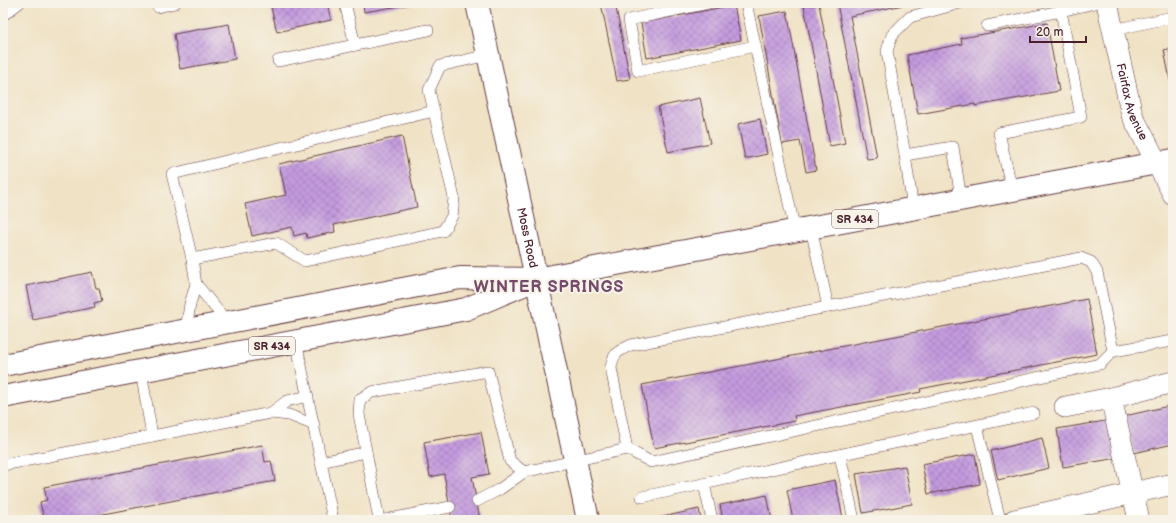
<svg xmlns="http://www.w3.org/2000/svg" width="1176" height="523" viewBox="0 0 1176 523" font-family="'Balsamiq Sans',sans-serif">
<style>
.building{fill:url(#building-cross-hatch)}
.lines{fill:none;stroke-linecap:round;stroke-linejoin:round}
.lane-casing{stroke:#633c42;stroke-width:12}
.street-casing{stroke:#633c42;stroke-width:22}
.secondary-casing{stroke:#633c42;stroke-width:24}
.primary-casing{stroke:#633c42;stroke-width:24}
.lane{stroke:#fff;stroke-width:11}
.street{stroke:#fff;stroke-width:21}
.secondary{stroke:#fff;stroke-width:22}
.primary{stroke:#fff;stroke-width:22}
.labels{text-anchor:middle;stroke-width:4;stroke-linejoin:round;paint-order:stroke}
.shield{fill:#f7f3e8;stroke:#7e5f64;stroke-width:1}
.shield-label{font-size:11px;font-weight:bold;fill:#4a1f2b}
.street-label{font-size:12px;fill:#4a1f2b;stroke:#f7f3e8}
.district-label{font-size:16px;font-weight:bold;letter-spacing:1px;fill:#754a6a;stroke:#f7f3e8}
</style>
<defs>
<pattern id="building-cross-hatch" width="8" height="8" patternUnits="userSpaceOnUse"><rect width="8" height="8" fill="#c49bdf"/><path d="M0 0l8 8M0 8l8-8" fill="none" stroke="#a17eb5"/></pattern>
</defs>
<rect width="100%" height="100%" fill="#f7f3e8"/>
<filter id="ink" filterUnits="userSpaceOnUse"><feTurbulence type="fractalNoise" baseFrequency=".025" numOctaves="2"/><feDisplacementMap in="SourceGraphic" scale="8" xChannelSelector="R" yChannelSelector="G"/><feConvolveMatrix kernelMatrix="1 2 1 2 8 2 1 2 1" color-interpolation-filters="sRGB"/></filter>
<filter id="wash" filterUnits="userSpaceOnUse"><feTurbulence type="fractalNoise" baseFrequency=".012" numOctaves="4" result="noise"/><feDisplacementMap in="SourceGraphic" scale="16" xChannelSelector="R" yChannelSelector="G"/><feGaussianBlur stdDeviation="0.9" result="paint"/><feColorMatrix in="noise" values="0 0 0 0 0 0 0 0 0 0 0 0 0 0 0 0 0 1.4 0 .05"/><feComposite in="paint" operator="in"/></filter>
<g filter="url(#wash)">
<rect width="100%" height="100%" fill="#f0e2c5"/>
<g id="blocks">
<g class="building">
<path d="M270,3H327L331,20L277,32Z"/>
<path d="M363,3H412V4L364,12Z"/>
<path d="M601,3H615L630,79L617,81Z"/>
<path d="M837,3H913L850,16L877,158L867,159Z"/>
<path d="M819,4L845,143L830,146L804,6Z"/>
<path d="M734,5L741,40L647,58L641,23Z"/>
<path d="M787,11L816,170L806,172L800,141L782,144L759,16Z"/>
<path d="M1047,23L1059,91L975,106V104L918,114L907,55L962,44L961,38Z"/>
<path d="M229,24L235,59L180,69L174,34Z"/>
<path d="M1173,48V90H1172L1164,50Z"/>
<path d="M700,98L710,143L668,152L658,107Z"/>
<path d="M760,119L767,154L745,159L738,124Z"/>
<path d="M402,136L417,207L334,225L335,232L307,238L306,233L294,236L292,227L252,236L245,204L286,195L279,164Z"/>
<path d="M92,272L96,288H99L102,301L94,303L95,307L33,320L26,286Z"/>
<path d="M1087,299L1097,354L920,389L921,392L794,416L795,421L654,448L642,385Z"/>
<path d="M1173,405V444L1134,453L1125,416Z"/>
<path d="M1111,420L1118,458L1063,467L1057,429Z"/>
<path d="M481,432L489,474L472,477L480,520H452L444,474L430,477L424,442Z"/>
<path d="M1042,438L1049,468L998,480L991,451Z"/>
<path d="M262,445L265,462L271,461L275,481L72,520H44L40,502L47,500L44,487Z"/>
<path d="M975,454L980,484L928,494L922,464Z"/>
<path d="M905,466L912,504L863,513L856,474Z"/>
<path d="M835,480L843,518L833,520H793L787,490Z"/>
<path d="M767,495L772,520H723L720,505Z"/>
<path d="M699,509L701,520H653V519Z"/>
</g>
</g>
</g>
<g filter="url(#ink)">
<use href="#blocks" fill-opacity="0" stroke="#633c42" stroke-width="1"/>
<g class="lines">
<g class="lane-casing">
<g id="lane">
<path d="M345,3L355,45"/>
<path d="M708,3L629,20L638,71L755,46"/>
<path d="M746,3L795,231"/>
<path d="M158,7L175,3"/>
<path d="M3,13H6L19,3"/>
<path d="M987,26L1061,11"/>
<path d="M1113,30L1173,17"/>
<path d="M278,61L428,30"/>
<path d="M905,155L887,51L892,35L910,17L960,3"/>
<path d="M1012,190L999,133L1081,117L1061,11L1095,3"/>
<path d="M913,209L905,155L953,147L961,199"/>
<path d="M811,228L828,307"/>
<path d="M192,259L172,174L434,111"/>
<path d="M196,284L192,259L276,243L305,261L443,231L452,216L454,198L429,90L440,66L488,55"/>
<path d="M186,330L190,304L196,284L227,322"/>
<path d="M296,341L333,520"/>
<path d="M141,371L152,436"/>
<path d="M271,413L287,401L308,396"/>
<path d="M977,426L1000,520"/>
<path d="M627,449L651,462L1100,364L1113,351"/>
<path d="M840,455L854,520"/>
<path d="M321,462L366,452"/>
<path d="M3,465L271,413L289,415L314,425"/>
<path d="M704,484L712,520"/>
<path d="M642,497L1034,413"/>
<path d="M477,501L500,489L524,472L627,449L611,368C613,353 618,351 631,345L1081,258L1091,262L1097,272L1113,351L1173,341"/>
<path d="M379,520L359,414L360,399L372,392L488,371L510,461L524,472"/>
<path d="M385,520L450,507"/>
</g>
</g>
<g class="street-casing">
<g id="street">
<path id="s1" d="M1107,3L1132,115L1173,194"/>
<path d="M1111,398L1173,382"/>
<path d="M1065,407L1111,398L1139,520"/>
<path d="M1014,520L1173,484"/>
</g>
</g>
<g class="secondary-casing">
<g id="secondary">
<path id="s2" d="M477,3L588,520"/>
</g>
</g>
<g class="primary-casing">
<g id="primary">
<path d="M3,365L460,278L536,279L1173,160"/>
<path d="M3,397L466,309L530,282"/>
</g>
</g>
<use href="#lane" class="lane"/>
<use href="#street" class="street"/>
<use href="#secondary" class="secondary"/>
<use href="#primary" class="primary"/>
</g>
</g>
<g class="labels">
<g class="shield">
<rect x="832" y="210" width="46" height="18" rx="3"/>
<rect x="249" y="337" width="46" height="18" rx="3"/>
</g>
<g class="shield-label">
<text x="855" y="223">SR 434</text>
<text x="272" y="350">SR 434</text>
</g>
<g class="street-label">
<text dy="4" stroke="none"><textPath href="#s1" startOffset="102">Fairfax Avenue</textPath></text>
<text dy="4" stroke="none"><textPath href="#s2" startOffset="240">Moss Road</textPath></text>
</g>
<g class="district-label">
<text x="549" y="292">WINTER SPRINGS</text>
</g>
</g>
<rect width="1176" height="523" fill="none" stroke="#f7f3e8" stroke-width="16"/>
<path d="M1030 36v6h56v-6" fill="none" stroke="#4a1f2b" stroke-width="2"/>
<text x="1036" y="36" font-size="12" fill="#4a1f2b" stroke="#f7f3e8" stroke-width="3" paint-order="stroke">20 m</text>
</svg>
